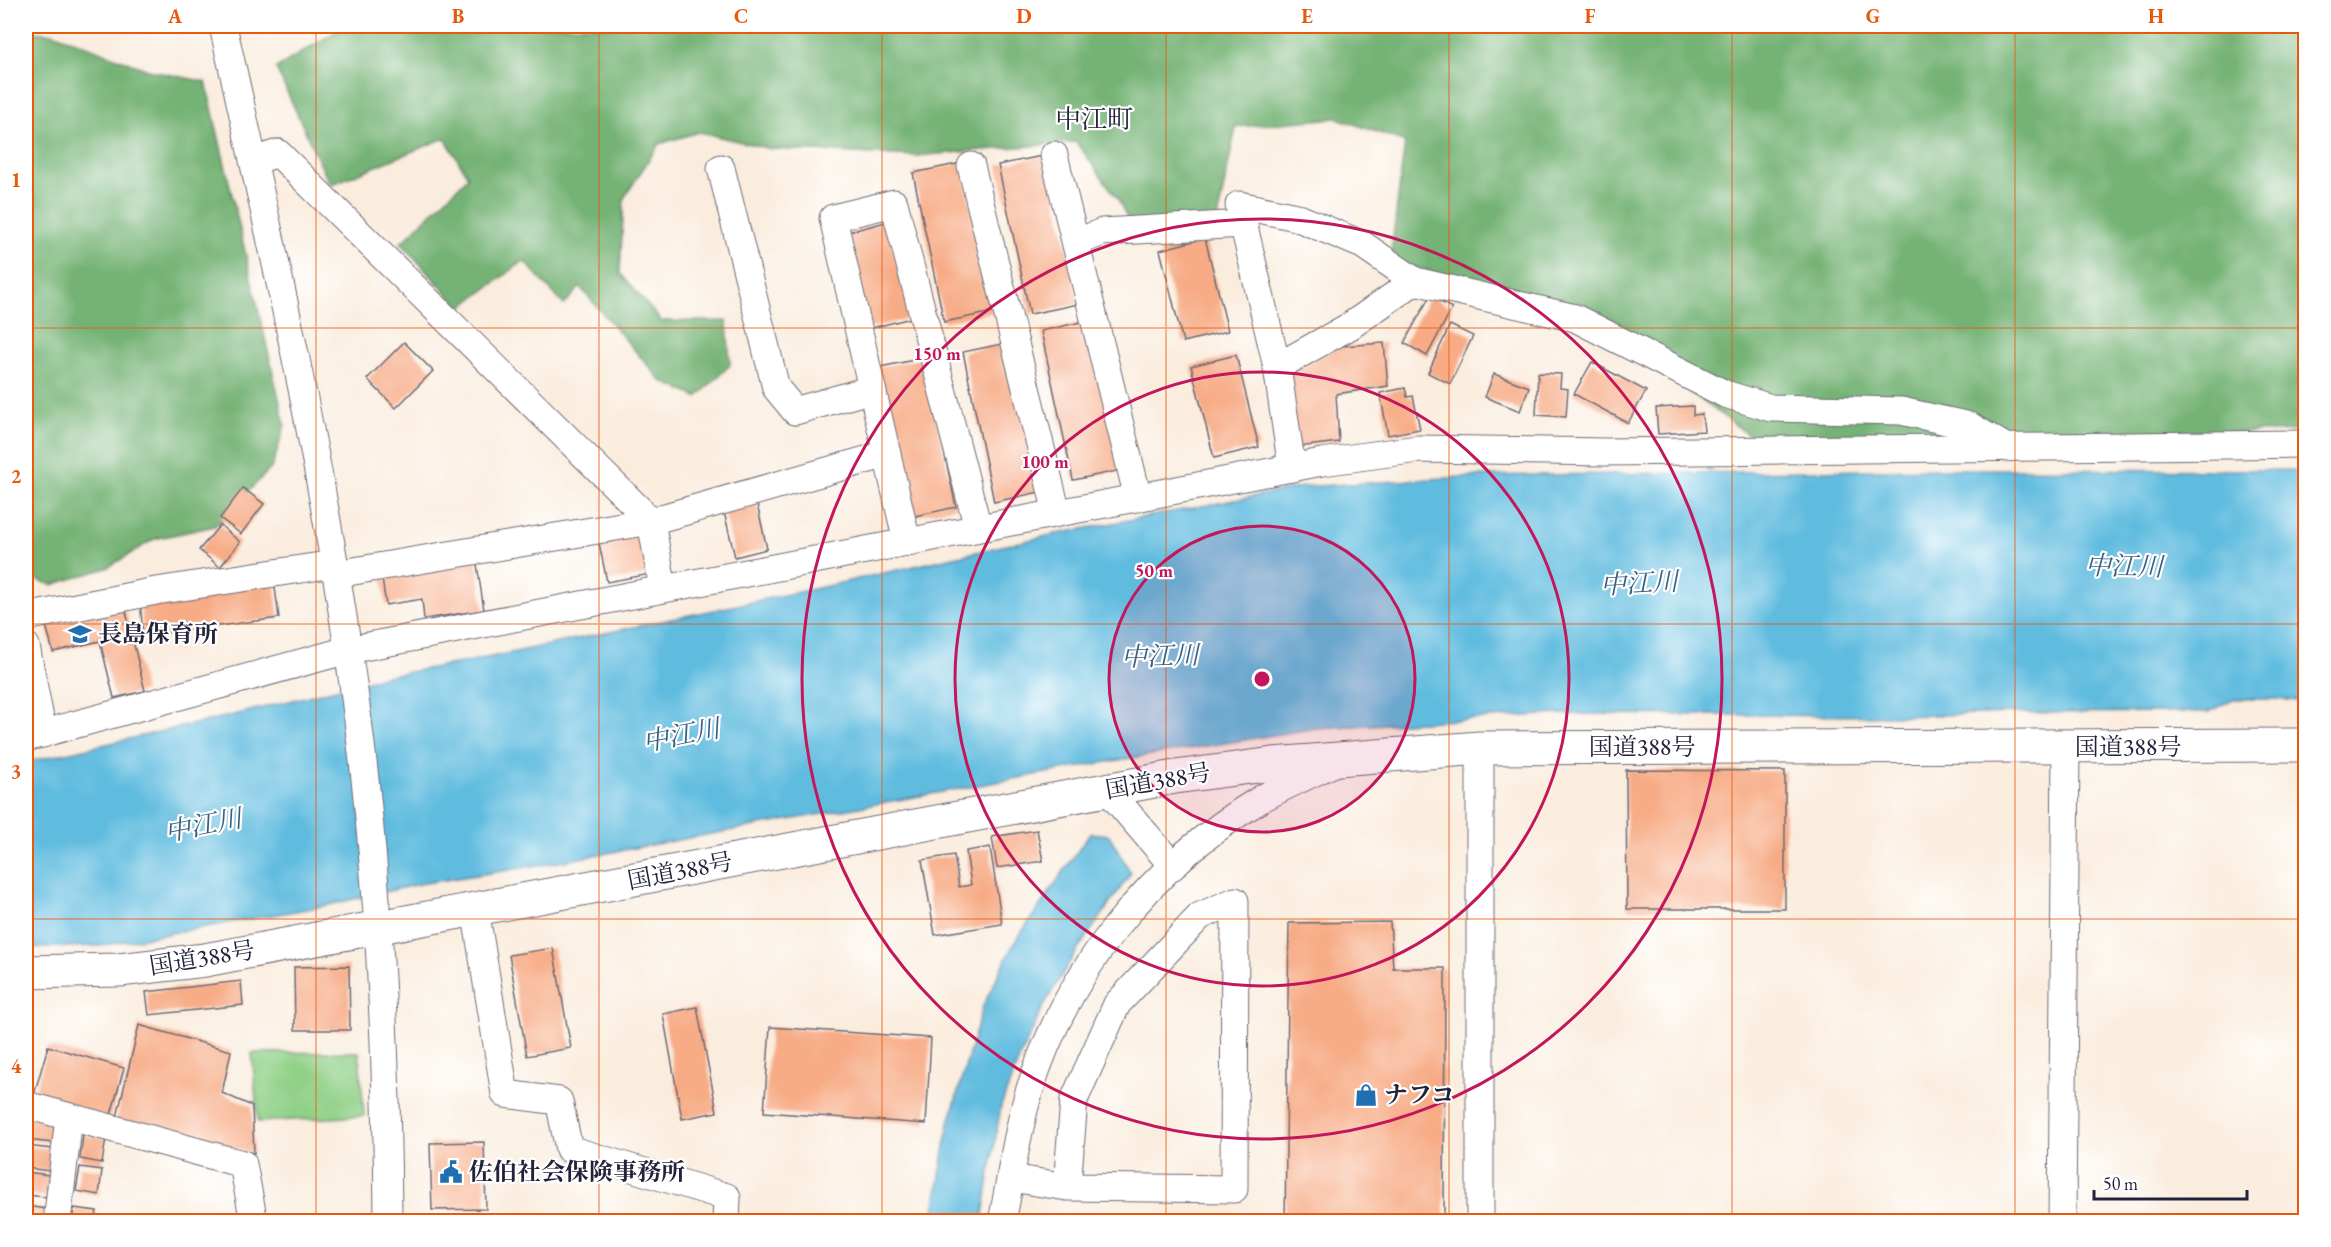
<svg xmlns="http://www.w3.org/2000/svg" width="2331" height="1247" viewBox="0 0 2331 1247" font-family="'EB Garamond','Noto Serif JP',serif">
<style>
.green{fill:#90d087;stroke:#597961;stroke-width:1.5}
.forest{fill:#74b274;stroke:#4b6a58;stroke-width:1.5}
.water{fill:#61bcdf;stroke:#426f8d;stroke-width:1.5}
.building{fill:#f7ac86}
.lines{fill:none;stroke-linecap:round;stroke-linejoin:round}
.minor-casing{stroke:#6e6974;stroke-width:29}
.highway-casing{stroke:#6e6974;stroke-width:35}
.minor{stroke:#fff;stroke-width:27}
.highway{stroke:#fff;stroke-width:33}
.grid{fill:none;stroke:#e8590c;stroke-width:1.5;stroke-opacity:0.55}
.ring{fill:none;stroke:#c2185b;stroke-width:3}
.labels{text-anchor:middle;stroke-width:4.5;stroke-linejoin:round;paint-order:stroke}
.poi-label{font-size:24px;font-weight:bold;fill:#22223b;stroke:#fff;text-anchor:start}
.street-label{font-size:24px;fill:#22223b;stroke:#fff}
.neighbourhood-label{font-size:26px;fill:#22223b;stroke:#fff}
.water-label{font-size:26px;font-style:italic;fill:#3b607d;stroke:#fff}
.centre{fill:#c2185b;stroke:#fff;stroke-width:3}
.ring-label{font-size:18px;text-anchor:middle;font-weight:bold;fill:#c2185b;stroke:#fff;stroke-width:4.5;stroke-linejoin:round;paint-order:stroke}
.neatline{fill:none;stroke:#e8590c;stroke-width:2}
.grid-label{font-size:20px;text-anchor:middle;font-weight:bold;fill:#e8590c}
</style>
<rect width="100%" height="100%" fill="#fff"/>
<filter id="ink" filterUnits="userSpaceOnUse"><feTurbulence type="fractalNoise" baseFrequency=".0167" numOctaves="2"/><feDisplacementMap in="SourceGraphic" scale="12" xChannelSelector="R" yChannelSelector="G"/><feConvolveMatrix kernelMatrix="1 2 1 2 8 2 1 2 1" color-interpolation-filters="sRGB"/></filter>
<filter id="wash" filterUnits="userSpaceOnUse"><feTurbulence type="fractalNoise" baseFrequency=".008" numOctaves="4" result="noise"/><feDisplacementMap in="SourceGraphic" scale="24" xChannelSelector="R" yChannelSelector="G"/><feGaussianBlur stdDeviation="1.35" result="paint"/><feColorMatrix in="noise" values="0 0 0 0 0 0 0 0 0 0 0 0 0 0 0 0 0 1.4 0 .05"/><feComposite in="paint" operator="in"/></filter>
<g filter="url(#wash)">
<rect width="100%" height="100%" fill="#faedde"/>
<path class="green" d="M359,1052L364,1116L258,1122L252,1053Z"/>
<g class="forest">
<path d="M345,26H2305V431L1757,441L1580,311L1390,261L1405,142L1337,118L1236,127L1217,220L1132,227L1117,198L1076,142L916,156L771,149L699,132L659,144L624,198L620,273L661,321H727L730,365L697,397L661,381L580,287L564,305L524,261L460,308L401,243L468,177L445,138L330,185L276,68Z"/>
<path d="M26,32L53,33L148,70L206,82L285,425L272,467L215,526L154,539L107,568L52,585L26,576Z"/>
</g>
<g class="water">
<path d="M1944,469L2305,470V702L2279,699H2235L2209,712L2021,713L1897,716L1561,714L1318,728L1101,763L547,864L419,884L324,906L99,946L26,948V762L230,716L391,675L472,661L827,586L1051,535L1302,487L1478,476Z"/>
<path d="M1090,833L1109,835L1131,873L1072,958L1044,1005L1020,1057L1001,1106L982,1221H932L949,1123L983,1006L1013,945Z"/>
</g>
<g id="blocks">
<g class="building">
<path d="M1047,155L1079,304L1030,314L998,165Z"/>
<path d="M962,163L993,312L944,322L913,173Z"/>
<path d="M886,222L911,318L868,329L844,233Z"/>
<path d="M1205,238L1228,331L1183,342L1160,250Z"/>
<path d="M1430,296L1452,308L1427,356L1404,343Z"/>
<path d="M1090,320L1122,470L1073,480L1041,331Z"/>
<path d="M1450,325L1473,336L1450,384L1428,373Z"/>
<path d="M404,342L433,371L396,408L367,379Z"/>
<path d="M1012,342L1044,491L994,502L963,352Z"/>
<path d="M1384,343L1388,386L1336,394L1339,442L1297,447L1285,374L1342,346Z"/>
<path d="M1236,355L1259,447L1214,458L1191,366Z"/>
<path d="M924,358L956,507L906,518L875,368Z"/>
<path d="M1592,362L1646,391L1628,423L1574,394Z"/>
<path d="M1538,373L1561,374L1560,388L1568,389L1566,417L1536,415Z"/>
<path d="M1494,374L1529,387L1520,411L1485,397Z"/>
<path d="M1405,388L1407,397L1413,396L1420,429L1388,435L1380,393Z"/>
<path d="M1693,406V415L1702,414L1704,431L1658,434L1656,408Z"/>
<path d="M243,488L264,504L241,534L220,518Z"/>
<path d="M757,504L767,549L735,557L724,512Z"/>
<path d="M220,525L240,542L220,567L199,550Z"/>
<path d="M649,533L656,573L607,582L599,543Z"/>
<path d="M476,558L484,610L424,619L422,599L386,605L381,572Z"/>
<path d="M274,580L279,618L143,636L140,600Z"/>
<path d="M125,607L145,691L114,698L100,641L53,652L46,625Z"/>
<path d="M1626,770L1785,771V909H1627Z"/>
<path d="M1037,830L1043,861L997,868L992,837Z"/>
<path d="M990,847L1002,924L935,935L922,860L954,855L959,887L971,885L966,851Z"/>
<path d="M1390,922L1393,968H1445L1444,1222H1285L1289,923Z"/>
<path d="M553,948L571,1048L527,1056L509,955Z"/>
<path d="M349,966L350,1030H295L294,967Z"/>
<path d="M241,981L243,1005L149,1015L146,992Z"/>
<path d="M697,1007L717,1112L682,1119L663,1014Z"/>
<path d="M139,1025L231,1051L222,1093L252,1106L254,1153L116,1121Z"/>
<path d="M770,1027L931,1038L926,1124L764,1112Z"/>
<path d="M26,1041H29L28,1081H26Z"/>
<path d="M48,1046L124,1068L110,1118L34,1095Z"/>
<path d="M29,1118L57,1121L54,1143L26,1140Z"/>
<path d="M83,1135L106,1138L102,1163L80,1159Z"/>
<path d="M484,1142L486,1209L432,1210L430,1143Z"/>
<path d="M26,1146L53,1149L50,1171L26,1168Z"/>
<path d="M80,1167L102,1170L99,1195L76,1191Z"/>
<path d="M26,1172L49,1175L46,1197L26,1195Z"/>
<path d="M26,1206L46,1209L45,1222H26Z"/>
<path d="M74,1208L97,1211L95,1222H72Z"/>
</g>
</g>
</g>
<g filter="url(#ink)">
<use href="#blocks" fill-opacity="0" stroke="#6e6974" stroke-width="1.5"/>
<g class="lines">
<g class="minor-casing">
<g id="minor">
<path d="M223,26C271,239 320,453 351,670C378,852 387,1037 388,1222"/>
<path d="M1054,155L1138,498"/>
<path d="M254,161L278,153L651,521L663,589"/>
<path d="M971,166L1057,513"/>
<path d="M721,168L776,388L795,411L872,389"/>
<path d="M1076,243L1102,232L1244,224"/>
<path d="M1277,367L1350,326L1415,281"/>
<path d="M1292,468L1277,367L1239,205L1296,217L1363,245L1415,281L1575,318L1725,394L1771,408L1901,411L1970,426L2007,448"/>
<path d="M907,542L833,218L894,203L978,528"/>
<path d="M336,574L651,521L887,454"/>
<path d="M26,617L156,591L334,564"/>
<path d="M26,646L43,734"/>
<path d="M26,738L348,650L1322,462L1418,449L1604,452L2306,444"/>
<path d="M1108,790L1173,866"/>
<path d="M475,909L505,1094L559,1101L569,1149L727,1197L726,1222"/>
<path d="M26,1105L243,1164L254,1222"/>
<path d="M1011,1178L1067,1187L1074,1100L1117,1004L1200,916L1235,901L1234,1189L1067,1187"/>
<path d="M57,1222L69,1117"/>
<path d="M1002,1222C1011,1179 1016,1134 1029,1092C1067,970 1151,865 1261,799C1284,786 1309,775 1334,763"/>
<path d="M1480,1222V748"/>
<path d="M2062,1222L2066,747"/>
</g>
</g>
<g class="highway-casing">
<path id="highway" d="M26,972L119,970L205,960L1175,777L1273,764L1480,748L2306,745"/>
</g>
<use href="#minor" class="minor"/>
<use href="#highway" class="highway"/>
</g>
</g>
<path class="grid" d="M316,26V1222M599,26V1222M882,26V1222M1166,26V1222M1449,26V1222M1732,26V1222M2015,26V1222M26,328H2306M26,624H2306M26,919H2306"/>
<circle cx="1262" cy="679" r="153" fill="#c2185b" fill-opacity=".12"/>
<g class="ring">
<circle cx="1262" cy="679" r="153"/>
<circle cx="1262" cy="679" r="307"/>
<circle cx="1262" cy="679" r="460"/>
</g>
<defs>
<g id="school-bare" transform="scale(1.8)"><path d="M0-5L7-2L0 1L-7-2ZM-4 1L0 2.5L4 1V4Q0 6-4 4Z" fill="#1f6fb2" stroke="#fff" stroke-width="2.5" paint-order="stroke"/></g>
<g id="shop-bare" transform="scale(1.8)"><path d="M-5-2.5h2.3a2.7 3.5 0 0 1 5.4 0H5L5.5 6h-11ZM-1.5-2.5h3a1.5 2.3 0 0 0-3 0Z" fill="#1f6fb2" stroke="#fff" stroke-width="2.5" paint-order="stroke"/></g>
<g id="civic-bare" transform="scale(1.8)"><path d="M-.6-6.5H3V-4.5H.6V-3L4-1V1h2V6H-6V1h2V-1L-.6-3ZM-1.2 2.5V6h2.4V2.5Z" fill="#1f6fb2" stroke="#fff" stroke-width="2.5" paint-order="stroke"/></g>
</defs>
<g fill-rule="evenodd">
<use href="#school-bare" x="80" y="634"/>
<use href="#shop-bare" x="1366" y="1095"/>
<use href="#civic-bare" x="451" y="1172"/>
</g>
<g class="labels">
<g class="poi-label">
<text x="98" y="642">長島保育所</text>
<text x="1384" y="1103">ナフコ</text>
<text x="469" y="1180">佐伯社会保険事務所</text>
</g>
<g class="street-label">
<text x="1642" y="755">国道388号</text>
<text x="2128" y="755">国道388号</text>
<text transform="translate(1158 781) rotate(-10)" y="8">国道388号</text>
<text transform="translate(680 871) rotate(-11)" y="8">国道388号</text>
<text transform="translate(202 958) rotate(-9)" y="8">国道388号</text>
</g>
<g class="neighbourhood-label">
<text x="1094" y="128">中江町</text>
</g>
<g class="water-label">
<text transform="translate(2124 566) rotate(1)" y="9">中江川</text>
<text transform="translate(1639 583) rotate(-3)" y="9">中江川</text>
<text transform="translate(1160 656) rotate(-2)" y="9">中江川</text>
<text transform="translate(681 735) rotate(-11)" y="9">中江川</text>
<text transform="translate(203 825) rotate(-11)" y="9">中江川</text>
</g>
</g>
<circle cx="1262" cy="679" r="9" class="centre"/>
<g class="ring-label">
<text x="937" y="360">150 m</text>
<text x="1045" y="468">100 m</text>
<text x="1154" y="577">50 m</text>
</g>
<rect width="2331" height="1247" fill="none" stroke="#fff" stroke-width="66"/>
<path d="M2094 1190v9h153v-9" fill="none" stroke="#22223b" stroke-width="3"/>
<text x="2103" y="1190" font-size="18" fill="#22223b" stroke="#ffffff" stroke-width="4.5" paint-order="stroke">50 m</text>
<rect x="33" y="33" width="2265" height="1181" class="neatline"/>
<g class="grid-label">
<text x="175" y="23">A</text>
<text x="458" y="23">B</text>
<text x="741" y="23">C</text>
<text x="1024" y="23">D</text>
<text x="1307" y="23">E</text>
<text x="1590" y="23">F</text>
<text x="1873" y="23">G</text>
<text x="2156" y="23">H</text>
<text x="16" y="187">1</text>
<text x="16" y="483">2</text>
<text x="16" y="778">3</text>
<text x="16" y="1073">4</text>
</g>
</svg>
